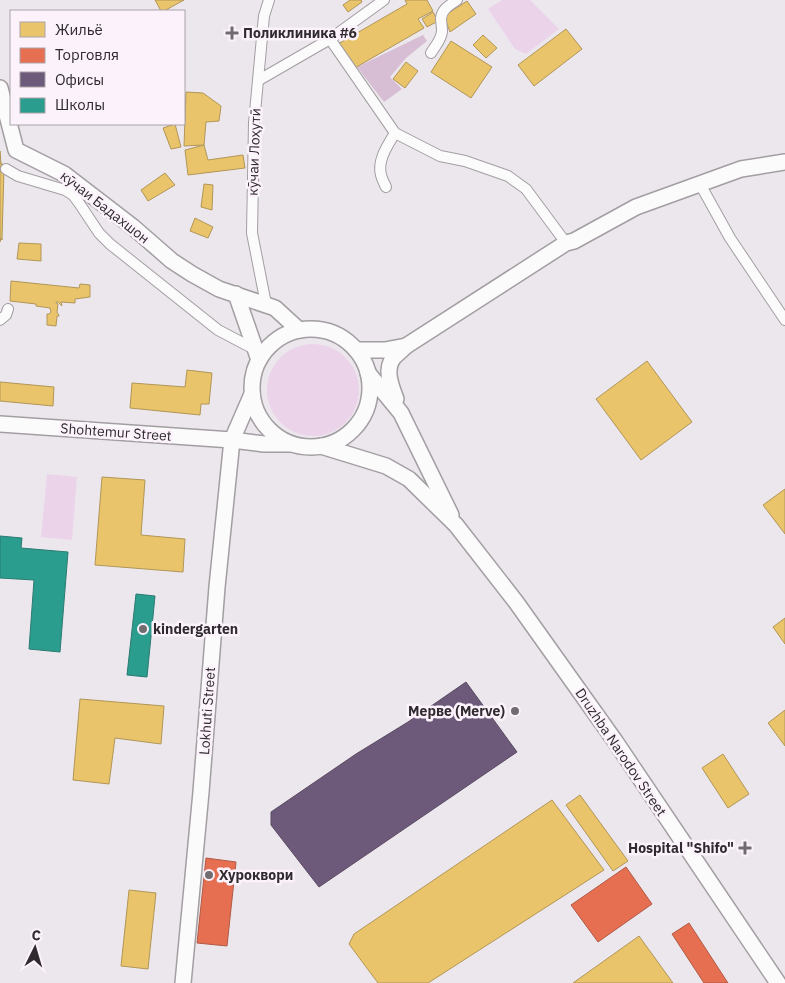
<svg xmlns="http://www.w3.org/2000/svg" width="785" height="983" viewBox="0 0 785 983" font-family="'IBM Plex Sans',sans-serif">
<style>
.green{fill:#ebd4ea}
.forest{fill:#d7bed5}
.homes{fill:#e9c46a;stroke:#b19658}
.shops{fill:#e76f51;stroke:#b05a46}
.offices{fill:#6d597a;stroke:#5a4b63}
.schools{fill:#2a9d8f;stroke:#2b7a72}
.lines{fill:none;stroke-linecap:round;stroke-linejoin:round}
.street-casing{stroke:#a29ea2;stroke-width:12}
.secondary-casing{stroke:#a29ea2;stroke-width:18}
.street{stroke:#fcfbfc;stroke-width:10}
.secondary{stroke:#fcfbfc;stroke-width:15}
.poi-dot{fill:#706c70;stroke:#fcf2fb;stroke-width:2}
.labels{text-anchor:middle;stroke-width:5;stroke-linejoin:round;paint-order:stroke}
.poi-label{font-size:14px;font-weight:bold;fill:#2e2a2e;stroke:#fcf2fb;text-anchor:start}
.street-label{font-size:14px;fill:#2e2a2e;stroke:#fcf2fb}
</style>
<rect width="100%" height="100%" fill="#ece7ec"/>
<g class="green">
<path d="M502,0H530L559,29L526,54L515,49L488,9Z"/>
<circle cx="313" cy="390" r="46"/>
<path d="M47,474L77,477L72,540L41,537Z"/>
</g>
<path class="forest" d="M423,35L427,41L406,58L390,77L402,89L384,102L357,67Z"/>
<g class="homes">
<path d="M155,0H184L164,11H161Z"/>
<path d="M350,0H361L362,2L348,12L343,5Z"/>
<path d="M405,0H427L433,11L418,19L424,28L353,69L338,44L407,4Z"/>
<path d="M467,1L476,14L450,32L444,16Z"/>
<path d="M433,12L438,21L427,27L422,19Z"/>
<path d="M566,29L582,49L534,86L518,65Z"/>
<path d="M483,35L497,48L486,58L473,45Z"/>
<path d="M451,41L492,67L471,98L431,72Z"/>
<path d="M406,62L418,71L405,88L393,79Z"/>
<path d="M186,92L203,93L221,106L219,121L206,122L204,145L184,146Z"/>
<path d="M175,124L181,147L171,149L163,128Z"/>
<path d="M204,145L208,160L243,155L245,168L188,175L185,150Z"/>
<path d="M0,151L1,164H3L4,169L2,240L1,238L0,242Z"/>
<path d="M165,173L175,185L148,201L141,190Z"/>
<path d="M204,184L213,185L212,210L201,207Z"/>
<path d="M195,218L213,227L208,238L190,231Z"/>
<path d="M19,243L41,244V261L17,259Z"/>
<path d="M11,281L79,288L80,284L90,285V297L75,299V303L61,302L62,306L58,302H56V303L58,304L57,312L58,314L59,315V316H57L56,326L47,325V314H49L51,312L50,308L36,306V304L10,301Z"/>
<path d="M647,361L692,422L641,460L596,399Z"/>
<path d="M187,370L212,373L209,404H201L200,415L130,408L132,383L185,387Z"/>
<path d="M0,382L54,387L53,406L0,401Z"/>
<path d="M102,477L145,480L141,535L185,539L183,572L95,565Z"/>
<path d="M785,489V534L763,505Z"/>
<path d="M785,618V644L773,627Z"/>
<path d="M80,699L164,706L161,744L115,738L109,784L73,780Z"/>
<path d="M785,710V746L768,723Z"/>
<path d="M723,754L749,794L728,808L702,768Z"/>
<path d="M580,795L628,861L613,871L566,805Z"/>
<path d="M552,800L604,870L428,983H378L349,944L354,934Z"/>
<path d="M129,890L156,893L148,969L121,966Z"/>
<path d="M639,936L673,983H573Z"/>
</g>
<g class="shops">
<path d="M206,858L236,862L227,946L197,943Z"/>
<path d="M626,867L652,904L598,942L571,905Z"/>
<path d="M689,923L728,983H704L672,934Z"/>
</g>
<path class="offices" d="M466,682L517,752L319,887L271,825V812L356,754L408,722Z"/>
<g class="schools">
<path d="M0,536L22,538L21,548L68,552L60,652L29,649L34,580L0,578Z"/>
<path d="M136,594L155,596L147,677L127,675Z"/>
</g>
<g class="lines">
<g class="street-casing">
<g id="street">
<path d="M330,39L395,133L440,156L465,161L508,176L526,189L566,243"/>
<path d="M431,53C435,46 442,39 442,31C442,26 441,22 441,18C442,9 450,5 457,0"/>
<path d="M259,80L330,39L384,0"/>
<path d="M6,169L18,176L65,190L73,195L79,203L99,233L110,244L218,330L256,350"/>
<path d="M700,184L730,238L785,320"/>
<path d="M386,187C384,183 382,179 381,175C377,160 388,145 395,133"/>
<path d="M266,304L252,233L254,123L264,16L269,0"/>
<path d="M0,320L6,315L8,309"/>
</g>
</g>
<g class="secondary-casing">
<g id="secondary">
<path d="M0,88L16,150L64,174L133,227L172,261L192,274L219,289L275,308L299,330"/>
<path d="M236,294L259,360"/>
<circle cx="311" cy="388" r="59"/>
<path d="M356,350H385L406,346L566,243L574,241L636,207L741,169L785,162"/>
<path d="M368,373L401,413L451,515"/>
<path d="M396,399C391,386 384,369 394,357C398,353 402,350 406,346"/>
<path d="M0,424L232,440L264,444H289"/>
<path d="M321,446L386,466L409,479L456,525L516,602L615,741L778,983"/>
<path d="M183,983L201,792L217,587L232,440L252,394"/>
</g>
</g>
<use href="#street" class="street"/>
<use href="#secondary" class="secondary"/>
</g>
<g class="poi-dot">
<path d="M229.5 25.5h5v5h5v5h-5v5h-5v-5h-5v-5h5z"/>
<circle cx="143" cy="629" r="5"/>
<circle cx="515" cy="711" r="5"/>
<path d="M742.5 840.5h5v5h5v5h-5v5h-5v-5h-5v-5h5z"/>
<circle cx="209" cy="875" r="5"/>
</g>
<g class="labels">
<g class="poi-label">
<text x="243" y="38">Поликлиника #6</text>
<text x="153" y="634">kindergarten</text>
<text x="505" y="716" text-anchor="end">Мерве (Merve)</text>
<text x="734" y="853" text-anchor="end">Hospital "Shifo"</text>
<text x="219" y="880">Хуроквори</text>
</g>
<g class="street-label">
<text transform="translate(254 152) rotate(-88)" y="5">кӯчаи Лоҳутӣ</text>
<text transform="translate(105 207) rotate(38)" y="5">кӯчаи Бадахшон</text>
<text transform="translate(116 432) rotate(4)" y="5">Shohtemur Street</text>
<text transform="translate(207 711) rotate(-86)" y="5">Lokhuti Street</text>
<text transform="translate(621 752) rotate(56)" y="5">Druzhba Narodov Street</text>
</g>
</g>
<rect x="10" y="10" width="175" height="115" fill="#fcf2fb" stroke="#aaa2a9"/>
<rect x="20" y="22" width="25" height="15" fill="#e9c46a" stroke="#aaa2a9"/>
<text x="55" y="35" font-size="15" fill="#2e2a2e">Жильё</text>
<rect x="20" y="48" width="25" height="15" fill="#e76f51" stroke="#aaa2a9"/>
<text x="55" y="60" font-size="15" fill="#2e2a2e">Торговля</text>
<rect x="20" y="72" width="25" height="15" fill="#6d597a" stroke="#aaa2a9"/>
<text x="55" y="85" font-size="15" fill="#2e2a2e">Офисы</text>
<rect x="20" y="98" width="25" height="15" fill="#2a9d8f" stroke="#aaa2a9"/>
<text x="55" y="110" font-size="15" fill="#2e2a2e">Школы</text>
<g transform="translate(35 948) rotate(5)" stroke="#fcf2fb" stroke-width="4" paint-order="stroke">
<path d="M0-4L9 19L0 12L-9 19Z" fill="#2e2a2e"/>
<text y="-8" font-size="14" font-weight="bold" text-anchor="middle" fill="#2e2a2e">С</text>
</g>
</svg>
